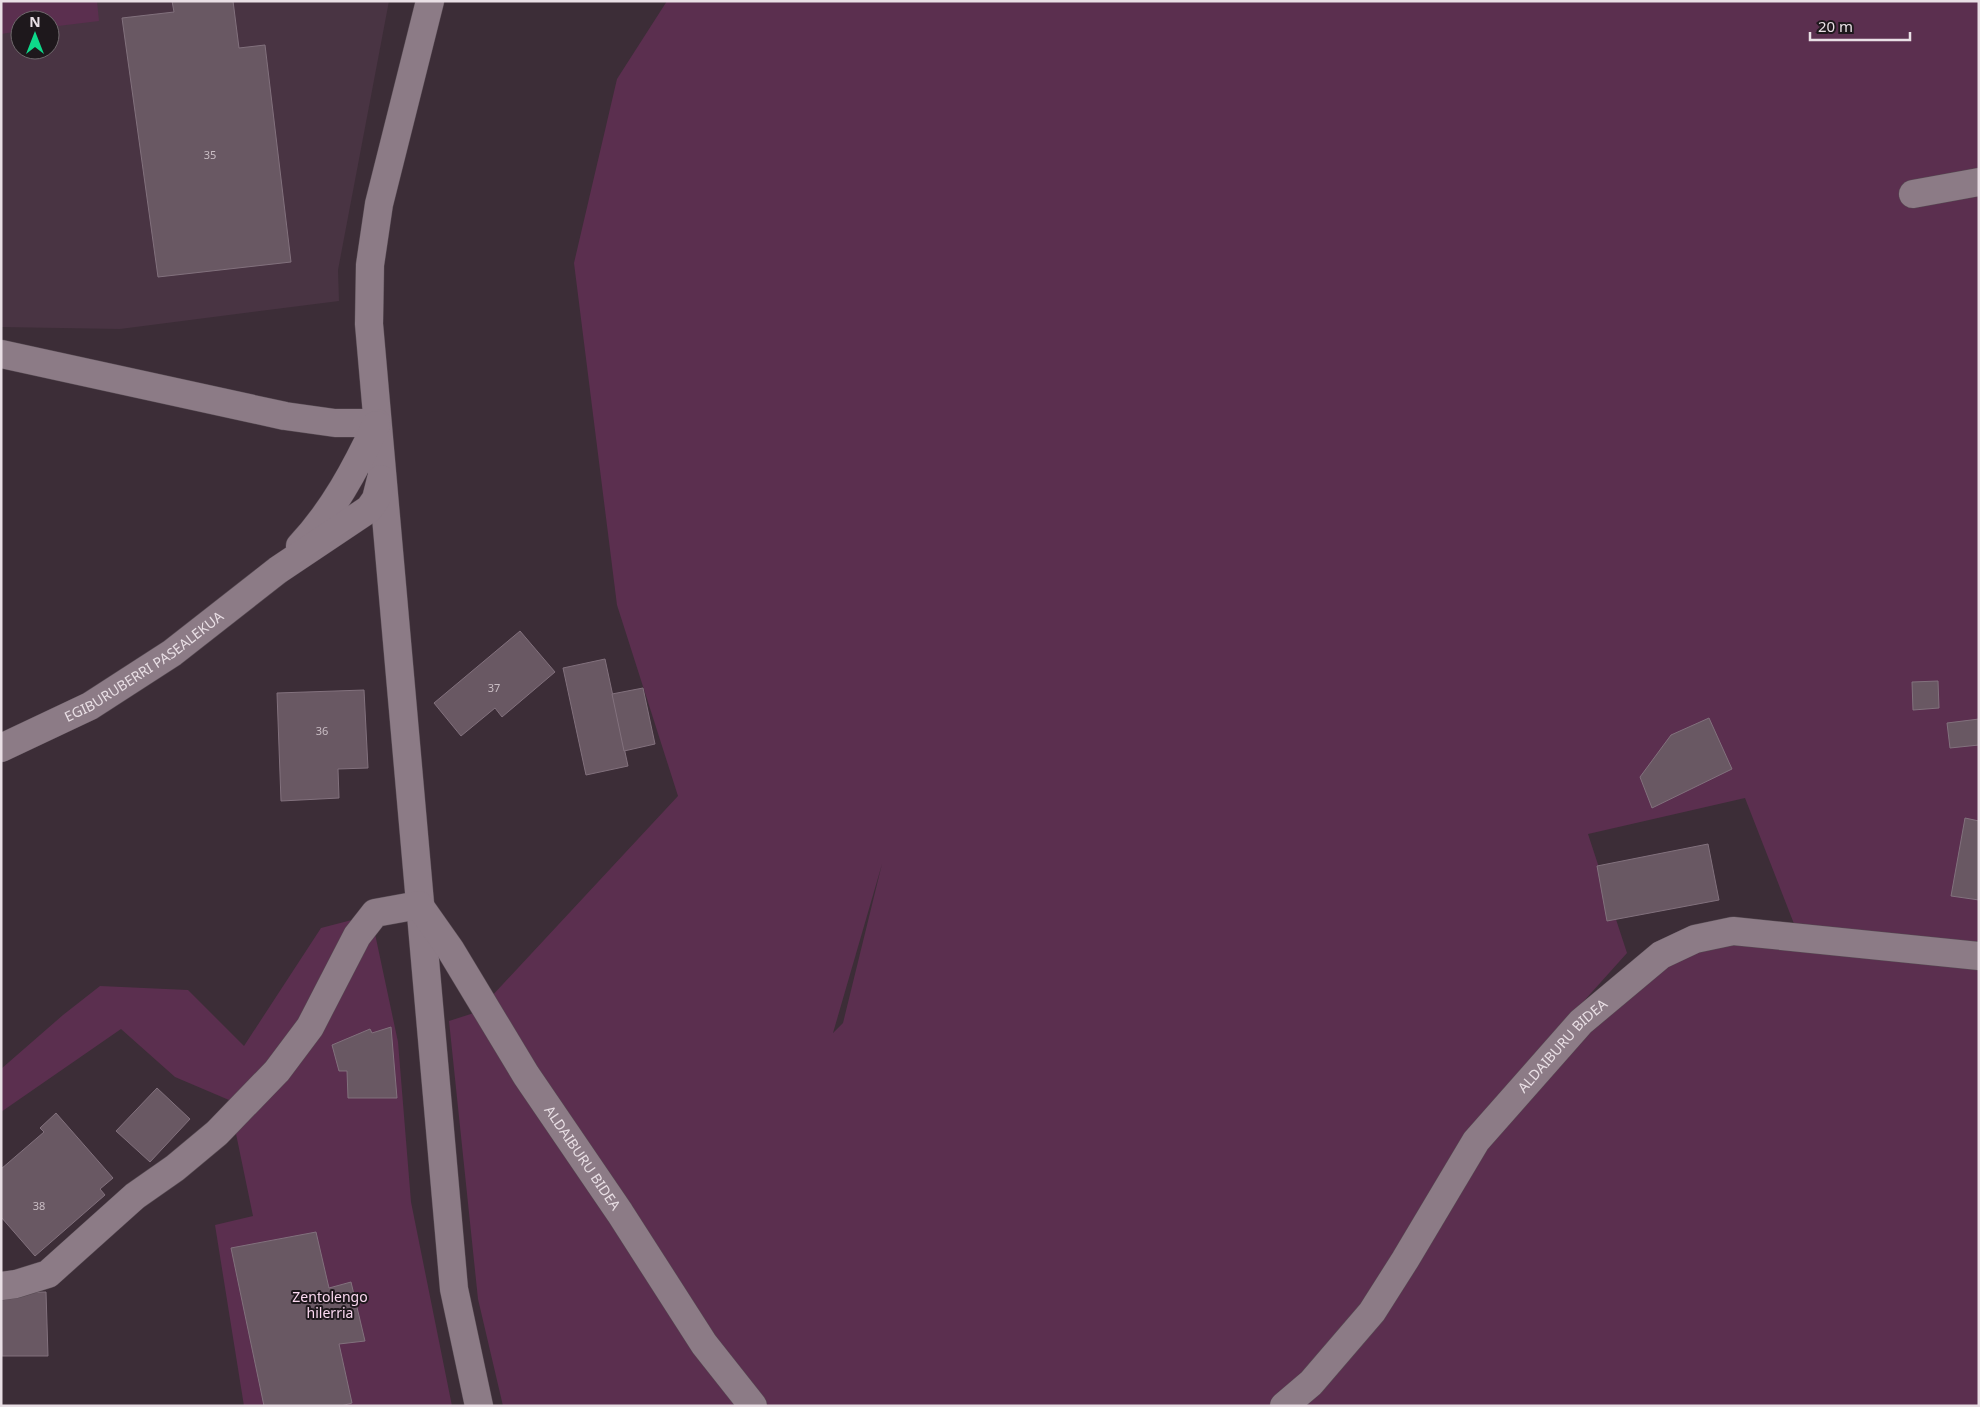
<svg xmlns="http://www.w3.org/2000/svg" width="1980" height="1407" viewBox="0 0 1980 1407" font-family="'Noto Sans',sans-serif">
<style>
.built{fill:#493443;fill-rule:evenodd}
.green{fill:#5b2f4f;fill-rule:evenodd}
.building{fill:#695863;stroke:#82717d}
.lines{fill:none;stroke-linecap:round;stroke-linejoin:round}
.minor-casing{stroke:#564a52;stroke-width:29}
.minor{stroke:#8c7b86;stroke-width:28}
.labels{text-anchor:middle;stroke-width:4;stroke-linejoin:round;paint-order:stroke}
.number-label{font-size:11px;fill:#c9bdc4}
.street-label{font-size:14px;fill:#e9dfe5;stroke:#1e181c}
.park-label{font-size:14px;fill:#fbd9f0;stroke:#1e181c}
</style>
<rect width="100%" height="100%" fill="#3c2d37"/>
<path class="built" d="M1,1H389L338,270L339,301L120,329L1,327ZM20,20H50V50H20Z"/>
<g class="green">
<path d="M1,1H97L99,21L50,27V20H20V31L1,34Z"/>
<path d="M667,1H1979V1406H503L478,1299L449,1021L477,1012L678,796L617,605L574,263L617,79ZM1745,798L1798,934L1691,925L1604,1010L1583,1002L1627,953L1588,834ZM882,864L843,1023L833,1033Z"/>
<path d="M371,915L398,1042L411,1202L452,1406H244L215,1225L253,1216L229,1100L175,1077L121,1029L1,1112V1069L63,1015L100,986L188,990L244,1046L321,928Z"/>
</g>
<g class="building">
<path d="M172,1H233L239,48L265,45L291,262L158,277L122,18L174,12Z"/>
<path d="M520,631L555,672L502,717L495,708L461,736L434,703Z"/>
<path d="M605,659L628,766L586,775L563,668Z"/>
<path d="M1938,681L1939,708L1913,710L1912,682Z"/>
<path d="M643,688L655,744L624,751L612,694Z"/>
<path d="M364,690L368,768L338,769L339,798L281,801L277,693Z"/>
<path d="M1709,718L1732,769L1652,808L1640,777L1671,735Z"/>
<path d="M1979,719V745L1950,748L1947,723Z"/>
<path d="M1965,818L1979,821V900L1951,896Z"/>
<path d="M1708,844L1719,900L1607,921L1597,866Z"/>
<path d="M391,1027L397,1098H348L347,1071H339L332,1045L370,1029L372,1033Z"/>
<path d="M157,1088L190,1119L150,1162L116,1131Z"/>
<path d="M56,1113L113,1178L100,1189L105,1195L35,1256L1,1217V1169L44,1132L40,1128Z"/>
<path d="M316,1232L329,1288L351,1282L365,1341L339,1344L352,1403L341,1406H264L231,1248Z"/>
<path d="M46,1292L48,1356H2L1,1293Z"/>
</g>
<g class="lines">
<g class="minor-casing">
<g id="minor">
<path d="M430,1L379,204L370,265L369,324L454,1289L479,1406"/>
<path d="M1913,194L1979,182"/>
<path d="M1,354L285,416L335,423H377"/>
<path d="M300,546C333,511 356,468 376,425"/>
<path id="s1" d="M1,748L90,706L172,653L278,570L369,509L376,499L381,479"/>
<path id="s2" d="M1,1286L16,1284L48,1274L135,1196L175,1168L217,1133L277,1071L310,1027L357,936L375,913L419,905L450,949L526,1075L620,1213L704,1344L753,1406"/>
<path id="s3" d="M1284,1406L1311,1383L1372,1312L1405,1260L1476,1141L1581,1022L1661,955L1695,939L1733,931L1979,956"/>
</g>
</g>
<use href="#minor" class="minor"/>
</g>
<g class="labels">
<g class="number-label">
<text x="210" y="159">35</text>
<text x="494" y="692">37</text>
<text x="322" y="735">36</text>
<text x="39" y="1210">38</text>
</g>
<g class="street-label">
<text dy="5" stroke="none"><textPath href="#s1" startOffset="165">EGIBURUBERRI PASEALEKUA</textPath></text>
<text dy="5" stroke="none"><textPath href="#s3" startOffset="458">ALDAIBURU BIDEA</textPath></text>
<text dy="5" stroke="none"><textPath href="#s2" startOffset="888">ALDAIBURU BIDEA</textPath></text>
</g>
<g class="park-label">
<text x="330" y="1302">Zentolengo<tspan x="330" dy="16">hilerria</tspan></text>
</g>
</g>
<rect width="1980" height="1407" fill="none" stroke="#e9dfe5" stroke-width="5"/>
<g transform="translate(35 35)"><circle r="24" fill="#1e181c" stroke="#6f686c"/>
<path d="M0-4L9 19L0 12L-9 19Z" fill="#0ed98a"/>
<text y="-8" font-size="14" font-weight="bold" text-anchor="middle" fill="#e9dfe5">N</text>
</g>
<path d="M1810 32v8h100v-8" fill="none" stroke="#e9dfe5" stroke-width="2.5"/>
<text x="1818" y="32" font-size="15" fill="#e9dfe5" stroke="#1e181c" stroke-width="4" paint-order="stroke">20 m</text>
</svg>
